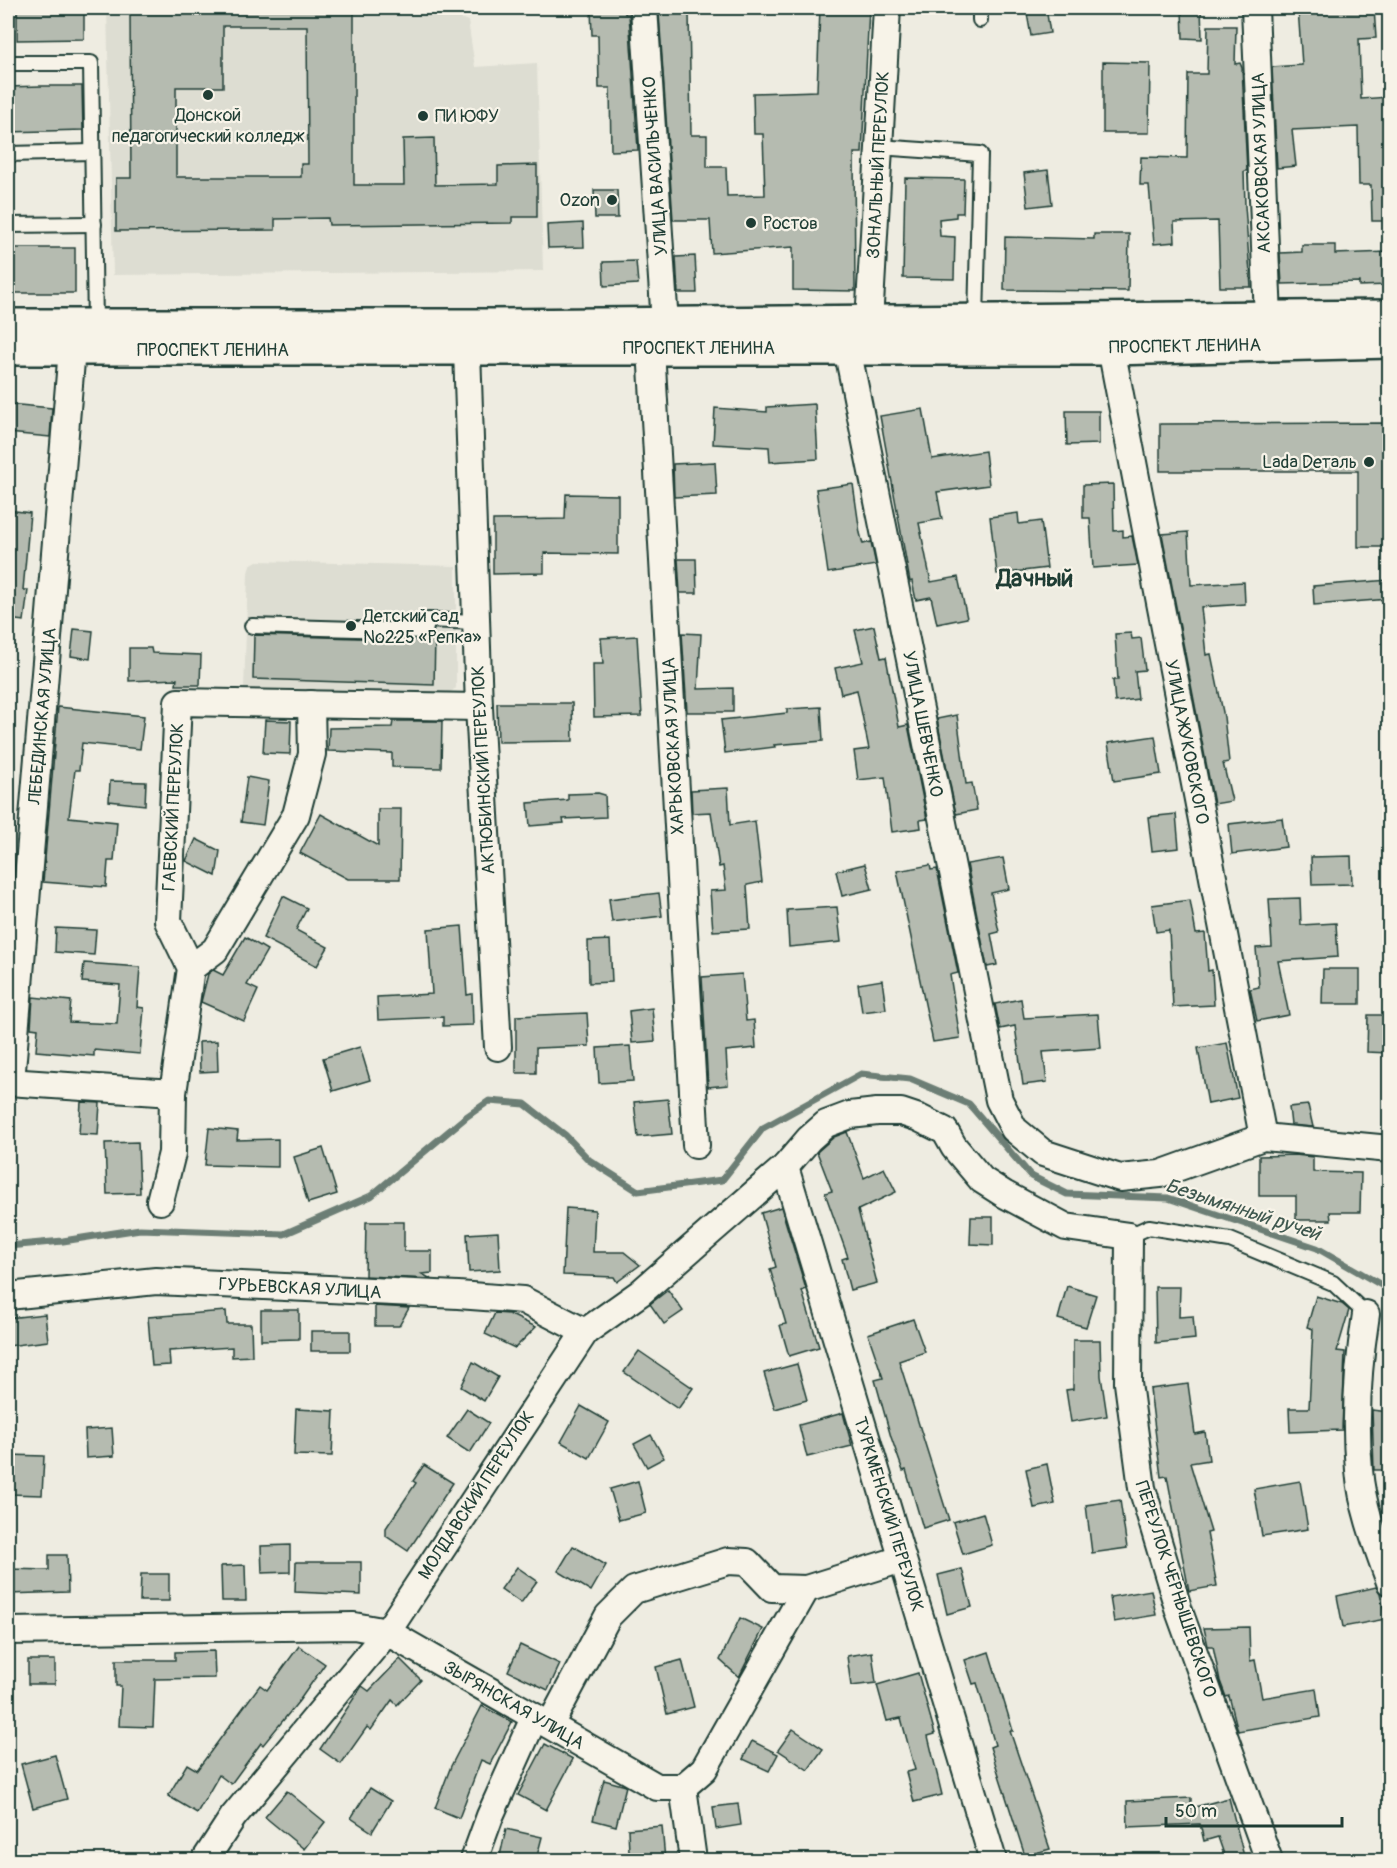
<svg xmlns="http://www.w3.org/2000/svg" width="1397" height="1868" viewBox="0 0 1397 1868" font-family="Pangolin,sans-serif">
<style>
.built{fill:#ddddd2}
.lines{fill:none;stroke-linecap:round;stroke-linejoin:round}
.stream{stroke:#6c7e74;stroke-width:7}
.building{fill:#b5bbb0;stroke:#1f3d34;stroke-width:1.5;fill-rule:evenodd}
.lane-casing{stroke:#1f3d34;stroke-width:18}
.street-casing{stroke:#1f3d34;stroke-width:30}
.secondary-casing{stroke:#1f3d34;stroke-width:38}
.lane{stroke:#f7f3e8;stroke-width:14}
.street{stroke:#f7f3e8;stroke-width:26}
.secondary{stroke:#f7f3e8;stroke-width:33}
.poi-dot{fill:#1f3d34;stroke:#f7f3e8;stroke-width:2}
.labels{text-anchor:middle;stroke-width:4.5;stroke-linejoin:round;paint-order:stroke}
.poi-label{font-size:18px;fill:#1f3d34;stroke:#f7f3e8;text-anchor:start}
.street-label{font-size:18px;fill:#1f3d34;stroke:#f7f3e8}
.water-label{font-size:20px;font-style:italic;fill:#3f584f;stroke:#f7f3e8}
.district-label{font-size:24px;font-weight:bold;fill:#1f3d34;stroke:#f7f3e8}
</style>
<rect width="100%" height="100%" fill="#eeece1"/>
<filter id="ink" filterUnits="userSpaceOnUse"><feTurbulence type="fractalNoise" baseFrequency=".0167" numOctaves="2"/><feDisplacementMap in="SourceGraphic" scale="12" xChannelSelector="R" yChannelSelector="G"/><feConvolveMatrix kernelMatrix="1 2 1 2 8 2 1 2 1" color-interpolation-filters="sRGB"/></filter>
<g filter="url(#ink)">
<g class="built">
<path d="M107,8H459L460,18L468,21L475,67L537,63L543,271L113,275Z"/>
<path d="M257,561L456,566V688L446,695L244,689L248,573L250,565Z"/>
</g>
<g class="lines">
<path class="stream" d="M8,1246L63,1241L140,1229L284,1234L371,1196L466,1117L489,1101L525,1104L565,1135L589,1160L638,1191L722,1180L763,1128L861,1074L910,1079L969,1104L1031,1176L1067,1194L1168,1198L1317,1248L1390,1290"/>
</g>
<g class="building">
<path d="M17,8H84V39L17,40Z"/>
<path d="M130,8H354V185H404L403,139L434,138L435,185L498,184V166L537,165V217H512V223L329,225L328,218L275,219V230L116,231V178H131ZM223,26H307L308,164H301V177H176V87H223Z"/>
<path d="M591,8H625V14H629L638,150L611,151L610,88H599L598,35H592Z"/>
<path d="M820,8H869L862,153H854L855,291L793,290V247L712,253L710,220H673L659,13L689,12L691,135H707V167H726L727,196L765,195L763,134H754L753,93L817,91Z"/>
<path d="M1026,8H1046L1050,33L1031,36Z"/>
<path d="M1182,8H1201L1202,39L1183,38Z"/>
<path d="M1298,8H1374L1376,38L1359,39L1361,99L1389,97V221H1372L1371,185H1359L1358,127L1292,130L1296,166L1277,168L1272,67L1302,65Z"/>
<path d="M1208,26H1236L1235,64L1240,63L1242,68L1247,171H1244L1245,206L1251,287H1220L1218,221L1174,222L1175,242L1154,244L1149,185H1140L1141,157L1187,158L1188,74H1207Z"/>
<path d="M1103,62L1150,63L1149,133H1103Z"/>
<path d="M41,86H82L83,130L8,132V87Z"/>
<path d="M1048,170L1052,204L1028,207L1024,173Z"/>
<path d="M905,178L964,179L963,213H956V217L939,219L940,236L955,237L954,279L903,278Z"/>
<path d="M594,190H617L618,218H595Z"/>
<path d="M583,223L584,247L548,248L547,225Z"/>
<path d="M1094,234H1129L1128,291L1004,290L1005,237L1094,239Z"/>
<path d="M1302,245H1335V254L1388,252L1389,285L1359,286V282L1282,284L1280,253L1302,252Z"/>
<rect x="8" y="248" width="67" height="45"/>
<path d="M695,256L697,293H678L676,257Z"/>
<path d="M636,261L638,284L604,286L603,262Z"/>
<path d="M8,404L52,408L50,437L8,433Z"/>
<path d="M815,404L818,459L770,462L769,447L713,444L715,408L767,412V407Z"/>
<path d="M923,409L932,459L985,451L989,485L937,492L942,519L919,523L931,582L958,577L967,618L937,624L931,597L916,600L912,581L910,582L880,416Z"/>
<path d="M1066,411H1099V444L1067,445Z"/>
<path d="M1389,423V547H1358V471H1160V424Z"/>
<path d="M715,462L717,495L674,497L673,464Z"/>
<path d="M853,484L860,533L863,544L871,542L876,565L828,573L816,489Z"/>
<path d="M1113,484L1114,531L1123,530V537L1132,536L1138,565L1093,568L1090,518H1083V485Z"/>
<path d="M566,494L618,495V554L544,553V573L493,574V520L565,519Z"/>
<path d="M8,510L30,513L23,590H28L24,621L8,619Z"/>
<path d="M1018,513L1019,524L1041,521L1047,568L997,574L990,517Z"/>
<path d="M1188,532L1191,585L1244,582L1245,604L1201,607L1206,655L1211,654L1224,717L1229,762L1223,763L1232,801L1214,804L1162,534Z"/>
<path d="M678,559H696L697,593H680Z"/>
<path d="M1389,580V599L1314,605L1313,586Z"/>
<path d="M874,626L881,658L886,657L899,727L908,725L927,819L920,820L921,828L892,832L885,777L858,780L854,751L869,749L857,690L841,694L835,668L863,662L855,630Z"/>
<path d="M74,629L93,631L90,659L71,656Z"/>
<path d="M682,633L701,634L698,689L733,688V712H687Z"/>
<path d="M1131,633L1132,639L1141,638L1145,670L1135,671L1138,699L1115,702L1113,680H1118L1115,634Z"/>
<path d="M254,635L425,640L435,637L434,685L253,679Z"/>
<path d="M637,636L642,716L594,717L593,664H603L601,638Z"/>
<path d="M129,648H151L152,653L201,655L200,685H176L177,679L129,681Z"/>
<path d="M497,703H572L573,741L498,742Z"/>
<path d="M58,707L144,716L140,749L82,743L79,770H75L69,817L117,822L114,861H108L106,887L43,882Z"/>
<path d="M821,707L823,741L774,745L775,747L725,753L721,720L787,713V709Z"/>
<path d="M957,715L966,784L972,783L977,810L956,814L937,719Z"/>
<path d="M265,720L291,721L290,754L263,753Z"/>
<path d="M393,721H442L441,768L392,767V753L328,751L329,728L392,727Z"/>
<path d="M1155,736L1161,774L1114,781L1108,743Z"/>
<path d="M247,777L269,781L263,825L241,822Z"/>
<path d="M110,781L146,782L145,805L109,801Z"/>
<path d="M728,788L730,825L755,821L762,882L747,885L750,929L713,931L710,891L726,890L723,866L719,867L711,812L692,813L691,790Z"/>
<path d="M598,793L605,795L606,817L563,819L564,823L530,826L528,803L568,800V794Z"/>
<path d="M378,809H401L400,879H348L300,853L321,814L378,846Z"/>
<path d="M1176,814L1179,848L1152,851L1148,817Z"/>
<path d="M1282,818L1286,847L1232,854L1229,824Z"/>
<path d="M196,839L220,851L216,876L186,861Z"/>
<path d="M1351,856L1352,884L1312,885L1311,857Z"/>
<path d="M1003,858L1009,889L991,893L999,932L991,934L997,965L987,967L967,864Z"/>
<path d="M865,864L872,889L842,896L836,871Z"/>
<path d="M930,865L931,870L937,869L958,973L950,975L960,1038L933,1042L897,871Z"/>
<path d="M659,893L662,916L612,922L609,899Z"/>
<path d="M283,896L307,908L296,930L328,947L317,966L263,938Z"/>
<path d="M1300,898L1301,925L1336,923L1338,957L1278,961L1289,1015L1257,1021L1250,989L1259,987L1256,948L1272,947L1269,899Z"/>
<path d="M1190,900L1196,934L1205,933L1208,971L1212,970L1214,1005L1173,1007L1169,930L1156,932L1152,905Z"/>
<path d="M837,907L841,942L789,947L787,910Z"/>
<path d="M462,926L467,995L472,994L473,1025L443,1026V1017L378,1020L377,997L432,994L428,929Z"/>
<path d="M56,928L96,930L94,955L55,952Z"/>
<path d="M245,937L267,950L247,985L258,990L244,1021L201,1002L208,974L213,970L223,975Z"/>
<path d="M610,940L612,982L589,983L588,941Z"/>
<path d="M84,963L140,967L137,1007L144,1008L140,1054L94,1050V1056L36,1051L38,1029L31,1028L33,997L71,1001L69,1022L117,1024L120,985L82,982Z"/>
<path d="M1323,969H1360V1004H1322Z"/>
<path d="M742,974L746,1021L754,1020L756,1048L726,1051L728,1085L708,1087L702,977Z"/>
<path d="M882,980L886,1009L862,1012L858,984Z"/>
<path d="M1021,999L1024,1018L1098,1014L1101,1048L1043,1052L1047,1082L1023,1085L1015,1026L1000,1029L995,1004Z"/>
<path d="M652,1008L655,1041L632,1043L629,1011Z"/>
<path d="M587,1013L589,1046L536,1048V1073H516V1016Z"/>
<path d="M1368,1015H1389V1053L1367,1052Z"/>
<path d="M217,1041L218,1071L200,1072L199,1042Z"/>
<path d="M1227,1043L1238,1098L1208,1104L1198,1048Z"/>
<path d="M630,1046L633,1081L599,1083L597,1048Z"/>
<path d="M360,1047L370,1080L333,1091L323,1058Z"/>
<path d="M668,1099L672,1134L638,1137L634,1102Z"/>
<path d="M81,1102L100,1103L98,1135L79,1134Z"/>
<path d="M1308,1105L1313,1127L1291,1125L1289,1107Z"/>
<path d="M209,1128L238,1131L237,1140L278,1139V1167L205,1165Z"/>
<path d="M847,1132L864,1178L884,1168L896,1192L858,1210L877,1283L850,1290L842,1259L848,1257L825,1193L832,1191L817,1152L834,1137Z"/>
<path d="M138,1142L140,1193L107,1194L105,1143Z"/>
<path d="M323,1148L337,1194L308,1203L294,1157Z"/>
<path d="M1295,1155L1313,1157V1172L1361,1173L1360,1212H1330L1331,1220H1296V1196H1259V1156Z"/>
<path d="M781,1207L806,1289L802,1291L819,1347L789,1356L780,1325L786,1324L770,1269L776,1267L761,1213Z"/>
<path d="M566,1208L595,1210L593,1252H624L640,1265L617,1282L614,1277L563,1275Z"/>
<path d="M971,1217H993V1245L970,1244Z"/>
<path d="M366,1222H404V1251H432V1273L422,1274L431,1279L365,1276Z"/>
<path d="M498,1232L500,1270L469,1272L467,1234Z"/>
<path d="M1067,1286L1096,1295L1086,1327L1058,1319Z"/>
<path d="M1155,1287H1180L1179,1317L1193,1316L1195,1339L1156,1343Z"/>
<path d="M668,1290L683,1311L664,1324L650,1304Z"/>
<path d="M1316,1296L1342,1304L1349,1310L1337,1351L1345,1352L1342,1430L1290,1432L1289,1408H1309L1313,1329L1307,1327Z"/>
<path d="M375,1306L409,1308L399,1326H375Z"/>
<path d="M261,1310H299V1339L261,1340Z"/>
<path d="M226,1311L227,1324H251L252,1356L232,1357V1347L169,1351L170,1365L152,1366L148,1317Z"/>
<path d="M495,1313L509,1314L536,1327L515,1348L485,1334Z"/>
<path d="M45,1314L48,1341L8,1346V1318Z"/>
<path d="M913,1319L925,1352L899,1361L949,1520L923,1528L906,1470L903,1471L891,1437L875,1380L883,1378L868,1334Z"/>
<rect x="311" y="1331" width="39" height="20"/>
<path d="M1073,1340H1100L1101,1376L1107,1416L1071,1422L1066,1390L1073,1389Z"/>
<path d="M639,1351L693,1388L678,1409L624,1372Z"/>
<path d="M473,1362L498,1377L484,1401L461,1387Z"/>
<path d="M797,1364L807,1400L775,1409L764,1373Z"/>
<path d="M1188,1384L1195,1434L1205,1432L1209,1460L1190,1463L1211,1532L1207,1533L1217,1586L1189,1591L1167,1476L1161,1477L1150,1389Z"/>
<path d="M581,1406L609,1422L589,1458L561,1442Z"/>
<path d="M296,1409L334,1411L332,1456L294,1455Z"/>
<path d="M467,1409L489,1423L470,1453L447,1438Z"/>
<path d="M1372,1410L1389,1412L1384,1470H1374Z"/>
<path d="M843,1413L852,1446L807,1457L799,1425Z"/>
<path d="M112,1428L114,1456L86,1458L85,1430Z"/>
<path d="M651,1435L664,1458L647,1467L634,1444Z"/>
<path d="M8,1455L44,1456L42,1495L8,1494Z"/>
<path d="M1047,1464L1055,1504L1034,1508L1026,1469Z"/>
<path d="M424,1465L453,1483L408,1551L386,1536V1528L416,1483L413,1481Z"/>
<path d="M638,1481L646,1513L619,1520L610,1489Z"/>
<path d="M1300,1481L1308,1529L1262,1536L1254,1489Z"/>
<path d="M1120,1500L1127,1548L1092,1553L1086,1505Z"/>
<path d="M983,1513L992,1545L963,1554L953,1522Z"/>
<path d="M290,1545V1572L262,1573L261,1546Z"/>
<path d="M573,1546L606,1565L591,1591L558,1571Z"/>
<path d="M49,1555H67L68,1592L8,1594V1569L49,1570Z"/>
<path d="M296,1562H361V1595L295,1592Z"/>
<path d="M245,1565L246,1601H222L221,1566Z"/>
<path d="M517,1567L537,1581L521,1603L501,1589Z"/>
<path d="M962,1569L972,1607L947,1614L938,1575Z"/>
<path d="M141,1574H169V1601H140Z"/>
<path d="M1376,1587L1380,1593L1386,1619L1343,1627L1337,1596Z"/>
<path d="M1151,1590L1156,1615L1114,1622L1110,1597Z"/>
<path d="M740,1618L763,1629L739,1677L720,1660Z"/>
<path d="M1249,1627L1250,1661L1255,1660L1262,1698L1316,1689L1320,1717L1238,1731L1229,1696L1226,1697L1220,1681L1213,1646H1208L1204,1628Z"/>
<path d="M520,1645L560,1664L548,1690L508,1671Z"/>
<path d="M299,1646L325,1664L299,1701L263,1745L261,1743L231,1784L219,1775L197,1813L168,1796L187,1764L197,1770L260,1685L267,1690Z"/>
<path d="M214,1651L215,1678L155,1679L153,1727L119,1726L121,1686H116V1660H175V1652Z"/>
<path d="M872,1652L876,1683L851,1686L847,1656Z"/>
<path d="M989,1652L1013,1731H1010L1050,1849L1025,1856L990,1747L995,1745L977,1683L973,1684L965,1660Z"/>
<path d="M400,1659L421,1680L397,1705L392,1700L371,1730L367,1727L341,1764L320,1749L362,1686L369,1691Z"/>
<rect x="28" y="1660" width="27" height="24"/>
<path d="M682,1660L694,1707L667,1714L656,1667Z"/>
<path d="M918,1673L935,1734L928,1736L942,1795L914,1802L906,1772L915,1770L901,1718L887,1721L877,1685Z"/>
<path d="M482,1706L512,1722L490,1764L481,1760L459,1818L435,1808L451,1766Z"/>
<path d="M793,1729L823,1749L808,1770L778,1750Z"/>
<path d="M752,1741L778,1754L769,1771L743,1759Z"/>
<path d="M545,1744L573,1759L546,1810L518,1795Z"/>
<path d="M55,1755L67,1799L33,1808L21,1764Z"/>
<path d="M604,1780L626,1786L616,1826L593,1820Z"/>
<path d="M370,1788L391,1801L372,1832L351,1818Z"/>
<path d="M287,1791L325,1822L304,1849L265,1817Z"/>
<path d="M1191,1798V1808L1229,1798L1245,1860H1226L1218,1837L1204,1841L1200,1824L1128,1827L1127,1801Z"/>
<path d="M738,1804L741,1825L716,1829L713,1807Z"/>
<path d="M662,1826L665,1860H626L629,1852L628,1829Z"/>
<path d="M506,1829L542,1837L536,1860H499Z"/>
</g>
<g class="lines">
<g class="lane-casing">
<g id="lane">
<path d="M980,20V8"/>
<path d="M8,63H91L95,325"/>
<path d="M878,147L980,154L976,321"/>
<path d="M8,154L92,152"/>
<path d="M8,225L94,224"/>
<path d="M252,626L425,631L428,620L476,622"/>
<path d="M1129,1236L1149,1227L1230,1240L1333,1283L1366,1314"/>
</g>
</g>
<g class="street-casing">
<g id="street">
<path d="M644,8L665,324"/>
<path d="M1255,8L1268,318"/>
<path d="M869,322L887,8"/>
<path d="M651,348L696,1145"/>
<path d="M847,348L999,1100L1014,1129L1043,1153L1120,1178L1160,1174L1263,1137L1390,1149"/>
<path d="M1111,348L1263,1137"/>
<path d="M467,350L479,707L498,1047"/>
<path d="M191,968L215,950L296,815L312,754L311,704"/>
<path d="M8,1082L173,1093"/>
<path d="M11,1082L72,349"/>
<path d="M785,1167L993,1860"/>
<path d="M160,1201L172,1153L173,1093L191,968L168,921L178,702L479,707"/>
<path d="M8,1296L156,1281L458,1295L523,1300L585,1332"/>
<path d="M1366,1314C1358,1366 1354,1418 1359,1470C1362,1508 1377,1546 1390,1582"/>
<path d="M8,1631L354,1626L387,1632L657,1787H683L704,1769L806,1589L902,1559"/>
<path d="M550,1725L608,1616L634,1590L728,1561L747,1562L772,1588L806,1589"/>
<path d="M683,1787L693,1860"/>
<path d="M205,1860L233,1817L387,1632L585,1332L640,1293L785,1167L809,1139L826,1124L850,1115L877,1112H901L919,1118L945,1131L954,1147L982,1180L1004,1194L1066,1227L1129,1236L1128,1383L1142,1488L1179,1611L1269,1860"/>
<path d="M474,1860L490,1816L534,1718"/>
</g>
</g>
<g class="secondary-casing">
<g id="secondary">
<path d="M8,326H492L1390,317"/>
<path d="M8,348H1111L1390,341"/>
</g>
</g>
<use href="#lane" class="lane"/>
<use href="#street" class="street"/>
<use href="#secondary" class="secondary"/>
</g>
</g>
<g class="poi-dot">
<circle cx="208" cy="95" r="6"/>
<circle cx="423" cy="116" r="6"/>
<circle cx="612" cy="200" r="6"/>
<circle cx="751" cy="223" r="6"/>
<circle cx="1369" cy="462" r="6"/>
<circle cx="351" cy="626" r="6"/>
</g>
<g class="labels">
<g class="poi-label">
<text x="208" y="121" text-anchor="middle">Донской<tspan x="208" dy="21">педагогический колледж</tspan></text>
<text x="435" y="122">ПИ ЮФУ</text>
<text x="600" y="206" text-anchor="end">Ozon</text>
<text x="763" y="229">Ростов</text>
<text x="1357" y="468" text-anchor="end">Lada Dеталь</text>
<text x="363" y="622">Детский сад<tspan x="363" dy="21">№225 «Репка»</tspan></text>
</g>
<g class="street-label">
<text transform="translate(1261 163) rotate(-92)" y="6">АКСАКОВСКАЯ УЛИЦА</text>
<text transform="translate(878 165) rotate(-87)" y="6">ЗОНАЛЬНЫЙ ПЕРЕУЛОК</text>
<text transform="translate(655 166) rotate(-94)" y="6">УЛИЦА ВАСИЛЬЧЕНКО</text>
<text transform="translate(1185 346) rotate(-1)" y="6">ПРОСПЕКТ ЛЕНИНА</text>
<text x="699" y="354">ПРОСПЕКТ ЛЕНИНА</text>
<text x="213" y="356">ПРОСПЕКТ ЛЕНИНА</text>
<text transform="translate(42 716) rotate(-85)" y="6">ЛЕБЕДИНСКАЯ УЛИЦА</text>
<text transform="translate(923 724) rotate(79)" y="6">УЛИЦА ШЕВЧЕНКО</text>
<text transform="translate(1187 742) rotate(79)" y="6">УЛИЦА ЖУКОВСКОГО</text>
<text transform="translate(673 746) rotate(-93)" y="6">ХАРЬКОВСКАЯ УЛИЦА</text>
<text transform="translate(483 770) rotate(-93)" y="6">АКТЮБИНСКИЙ ПЕРЕУЛОК</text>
<text transform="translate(173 807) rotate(-87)" y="6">ГАЕВСКИЙ ПЕРЕУЛОК</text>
<text transform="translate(300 1288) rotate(3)" y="6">ГУРЬЕВСКАЯ УЛИЦА</text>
<text transform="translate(476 1495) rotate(-57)" y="6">МОЛДАВСКИЙ ПЕРЕУЛОК</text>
<text transform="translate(889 1514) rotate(73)" y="6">ТУРКМЕНСКИЙ ПЕРЕУЛОК</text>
<text transform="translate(1176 1589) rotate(72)" y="6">ПЕРЕУЛОК ЧЕРНЫШЕВСКОГО</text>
<text transform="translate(514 1705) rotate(30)" y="6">ЗЫРЯНСКАЯ УЛИЦА</text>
</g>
<g class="water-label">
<text transform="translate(1243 1209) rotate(18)" y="7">Безымянный ручей</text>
</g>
<g class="district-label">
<text x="1035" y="586">Дачный</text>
</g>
</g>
<rect width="1397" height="1868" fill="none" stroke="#f7f3e8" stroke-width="30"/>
<rect x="15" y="15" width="1367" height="1838" fill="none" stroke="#1f3d34" stroke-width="2" filter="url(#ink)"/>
<path d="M1166 1817v9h176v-9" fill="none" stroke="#1f3d34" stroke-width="3"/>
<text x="1175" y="1817" font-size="18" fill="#1f3d34" stroke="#f7f3e8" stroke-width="4.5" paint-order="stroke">50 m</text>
</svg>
